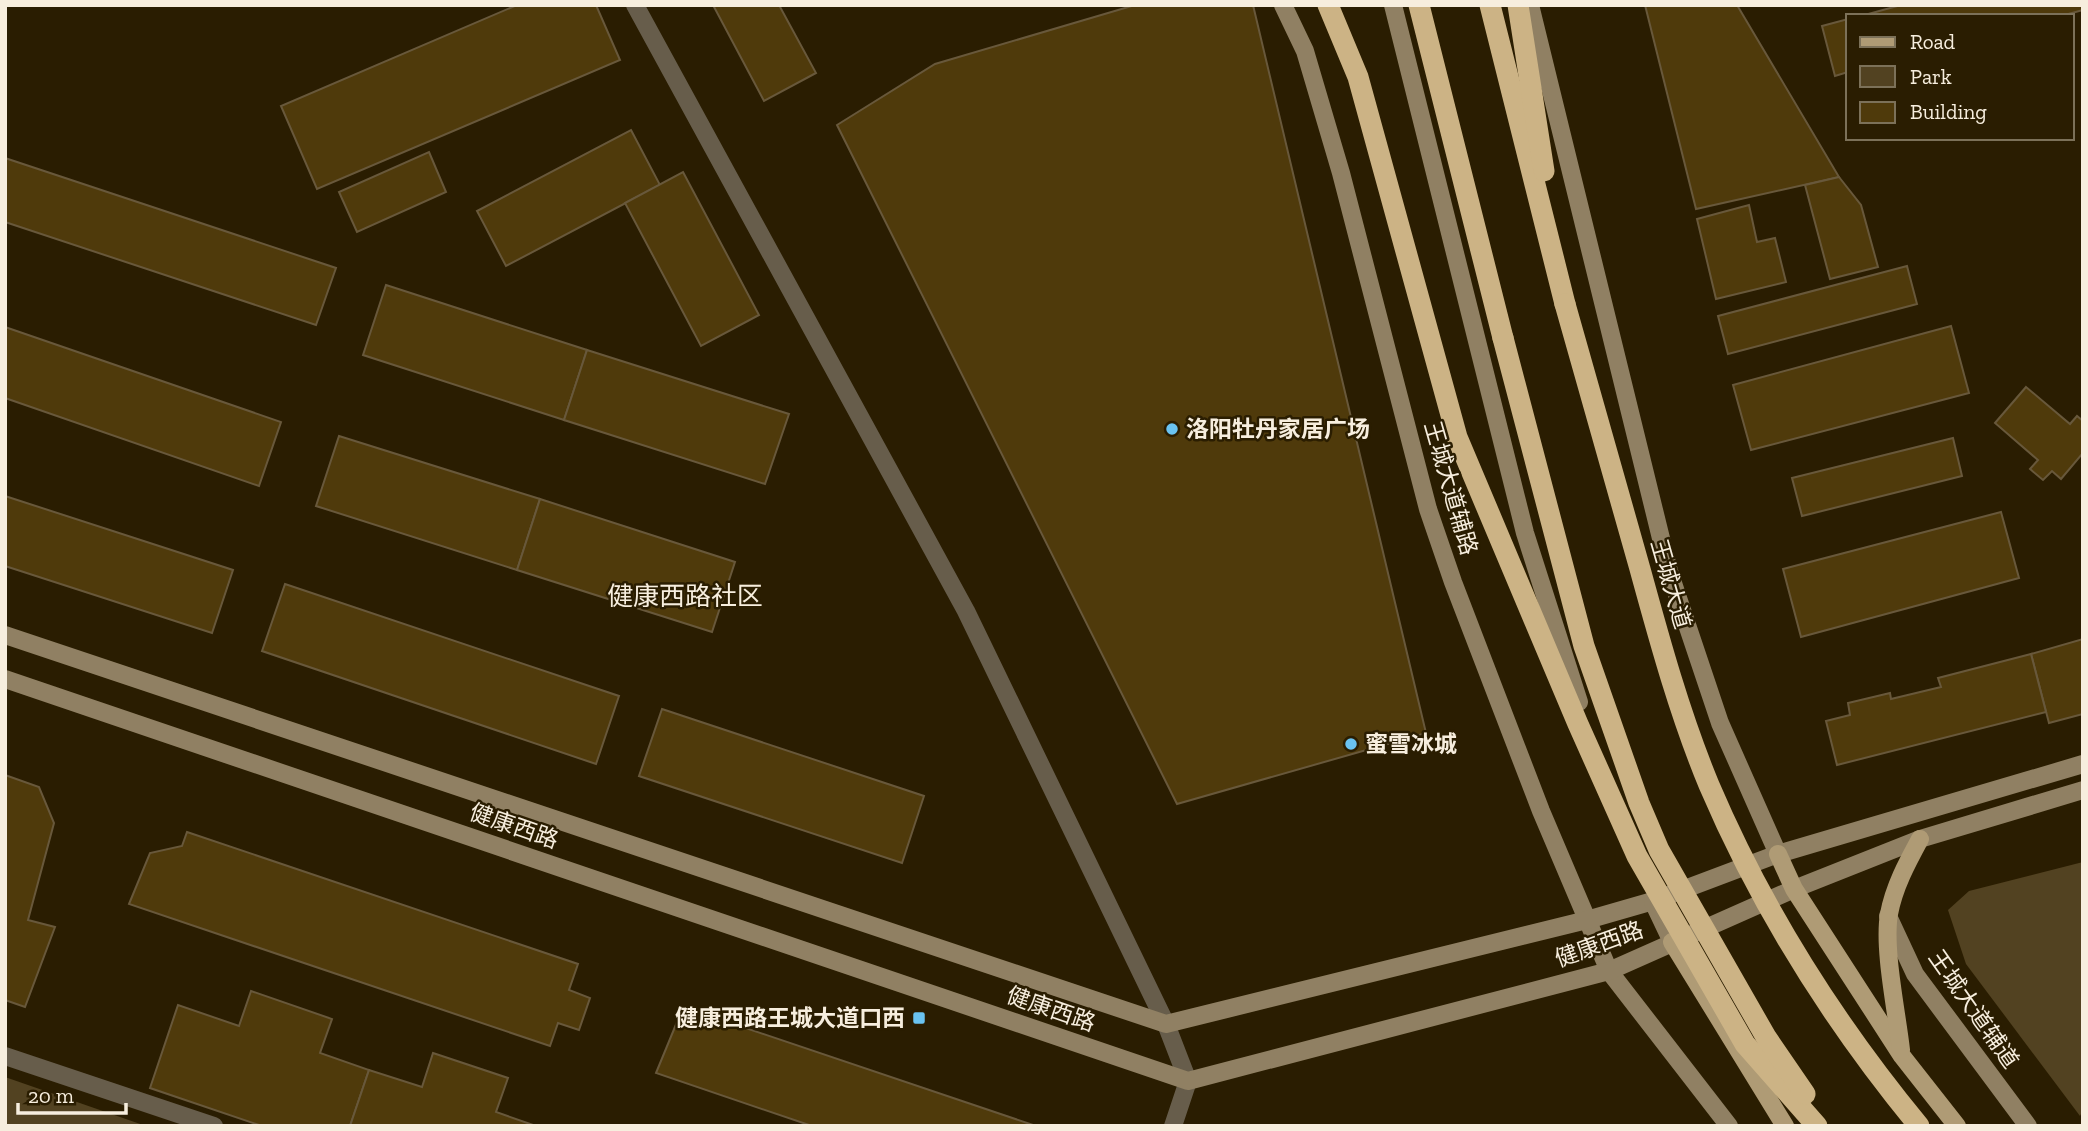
<svg xmlns="http://www.w3.org/2000/svg" width="2088" height="1131" viewBox="0 0 2088 1131" font-family="'Zilla Slab','Noto Sans SC',serif">
<style>
.green{fill:#524221}
.building{fill:#4f3a0b;stroke:#68583b;stroke-width:2}
.lines{fill:none;stroke-linecap:round;stroke-linejoin:round}
.lane{stroke:#675d4b;stroke-width:18}
.street{stroke:#675d4b;stroke-width:18}
.secondary{stroke:#908063;stroke-width:18}
.primary{stroke:#af9b75;stroke-width:18}
.highway{stroke:#ccb385;stroke-width:21}
.highway-bridge{stroke:#ccb385;stroke-width:21}
.poi-dot{fill:#6ac3f1;stroke:#2a1d01;stroke-width:2.5}
.labels{text-anchor:middle;stroke-width:5;stroke-linejoin:round;paint-order:stroke}
.poi-label{font-size:23px;font-weight:bold;fill:#f7eede;stroke:#2a1d01;text-anchor:start}
.street-label{font-size:23px;fill:#f7eede;stroke:#2a1d01}
.quarter-label{font-size:26px;fill:#f7eede;stroke:#2a1d01}
</style>
<rect width="100%" height="100%" fill="#2a1d01"/>
<g class="green">
<path d="M2083,862V1110L2080,1116L1966,964L1948,910L1969,891Z"/>
<path d="M5,1077L146,1126H5Z"/>
</g>
<g class="building">
<path d="M517,5H596L620,60L317,189L281,106Z"/>
<path d="M713,5H779L816,73L764,101Z"/>
<path d="M1135,5H1253L1426,733L1177,804L837,125L935,64Z"/>
<path d="M1645,5H1737L1839,177L1696,209Z"/>
<path d="M1901,5H2083V10L2061,16H1861Z"/>
<path d="M1848,19V72L1835,76L1822,26Z"/>
<path d="M631,130L660,185L506,266L477,211Z"/>
<path d="M429,152L446,192L357,232L339,192Z"/>
<path d="M5,158L336,268L316,325L5,222Z"/>
<path d="M683,172L759,315L701,346L625,203Z"/>
<path d="M1839,177L1861,205L1878,267L1830,279L1805,185Z"/>
<path d="M1749,205L1757,242L1775,238L1786,282L1716,299L1697,219Z"/>
<path d="M1907,266L1917,304L1728,354L1718,316Z"/>
<path d="M386,285L587,350L564,420L363,355Z"/>
<path d="M1951,326L1969,393L1751,450L1733,385Z"/>
<path d="M5,327L281,422L259,486L5,398Z"/>
<path d="M587,350L789,414L765,484L564,420Z"/>
<path d="M2026,387L2070,424L2077,416L2083,421V453L2061,479L2052,471L2043,480L2030,469L2038,460L1995,423Z"/>
<path d="M339,436L540,499L517,570L316,506Z"/>
<path d="M1953,438L1962,476L1802,516L1792,478Z"/>
<path d="M5,496L233,570L212,633L5,566Z"/>
<path d="M540,499L735,562L712,632L517,570Z"/>
<path d="M2001,512L2019,578L1801,637L1783,569Z"/>
<path d="M285,584L619,696L596,764L262,651Z"/>
<path d="M2083,639V714L2049,723L2031,654Z"/>
<path d="M2031,654L2046,712L1837,765L1826,721L1850,715L1848,703L1890,693L1891,699L1941,687L1938,678Z"/>
<path d="M662,709L924,796L902,863L639,776Z"/>
<path d="M5,775L39,787L54,823L28,920L55,927L25,1007L5,1000Z"/>
<path d="M187,832L578,964L569,990L590,998L579,1030L558,1023L550,1046L129,904L150,853L182,846Z"/>
<path d="M251,991L332,1019L320,1053L369,1070L350,1126H262L150,1088L178,1005L239,1026Z"/>
<path d="M710,1016L1036,1126H812L656,1073L677,1022Z"/>
<path d="M433,1053L508,1078L496,1112L536,1126H350L369,1070L422,1087Z"/>
</g>
<g class="lines">
<path class="lane" d="M5,1056L214,1126"/>
<path class="street" d="M635,5L966,611L1166,1024L1188,1081L1173,1126"/>
<g class="secondary">
<path d="M1283,5L1305,51L1341,173L1428,509L1453,582L1541,811L1609,971L1729,1126"/>
<path d="M1393,5L1525,533L1579,702"/>
<path d="M1530,5L1669,571L1720,723L1778,854"/>
<path d="M5,635L1166,1024L1587,920L1653,901L1778,854L2083,764"/>
<path d="M5,679L1188,1081L1609,971L1794,889L1920,839L2083,790"/>
<path d="M1653,902L1672,942"/>
<path d="M1888,916L1915,974L2028,1126"/>
</g>
<g class="primary">
<path d="M1778,854L1794,889L1902,1056L1957,1126"/>
<path d="M1672,942L1785,1126"/>
<path d="M1901,1050C1897,1013 1883,949 1889,914C1894,887 1907,863 1920,839"/>
</g>
<g class="highway">
<path d="M1419,5L1503,338"/>
<path d="M1490,5L1565,304"/>
<path d="M1518,5L1544,171"/>
</g>
<g class="highway-bridge">
<path d="M1328,5L1358,77L1457,437L1578,724L1637,856L1745,1044L1817,1126"/>
<path d="M1565,304C1590,393 1615,481 1640,569C1660,642 1680,715 1709,785C1761,907 1835,1024 1919,1126"/>
<path d="M1503,338L1584,646L1639,803L1659,850L1766,1037L1805,1094"/>
</g>
</g>
<g class="poi-dot">
<circle cx="1172" cy="429" r="7"/>
<circle cx="1351" cy="744" r="7"/>
<rect x="912" y="1011" width="14" height="14" rx="3.5"/>
</g>
<g class="labels">
<g class="poi-label">
<text x="1186" y="437">洛阳牡丹家居广场</text>
<text x="1365" y="752">蜜雪冰城</text>
<text x="905" y="1026" text-anchor="end">健康西路王城大道口西</text>
</g>
<g class="street-label">
<text transform="translate(1451 488) rotate(74)" y="8">王城大道辅路</text>
<text transform="translate(1671 584) rotate(74)" y="8">王城大道</text>
<text transform="translate(514 826) rotate(19)" y="8">健康西路</text>
<text transform="translate(1599 944) rotate(-20)" y="8">健康西路</text>
<text transform="translate(1051 1009) rotate(19)" y="8">健康西路</text>
<text transform="translate(1974 1009) rotate(55)" y="8">王城大道辅道</text>
</g>
<g class="quarter-label">
<text x="685" y="605">健康西路社区</text>
</g>
</g>
<rect width="2088" height="1131" fill="none" stroke="#f7eede" stroke-width="14"/>
<rect x="1846" y="14" width="228" height="126" fill="#2a1d01" stroke="#7c7159" stroke-width="2"/>
<rect x="1860" y="37" width="35" height="10" fill="#af9b75" stroke="#7c7159" stroke-width="2"/>
<text x="1910" y="49" font-size="21" fill="#f7eede">Road</text>
<rect x="1860" y="66" width="35" height="21" fill="#524221" stroke="#7c7159" stroke-width="2"/>
<text x="1910" y="84" font-size="21" fill="#f7eede">Park</text>
<rect x="1860" y="102" width="35" height="21" fill="#4f3a0b" stroke="#7c7159" stroke-width="2"/>
<text x="1910" y="119" font-size="21" fill="#f7eede">Building</text>
<path d="M18 1103v10h108v-10" fill="none" stroke="#f7eede" stroke-width="3.5"/>
<text x="28" y="1103" font-size="21" fill="#f7eede" stroke="#2a1d01" stroke-width="5" paint-order="stroke">20 m</text>
</svg>
